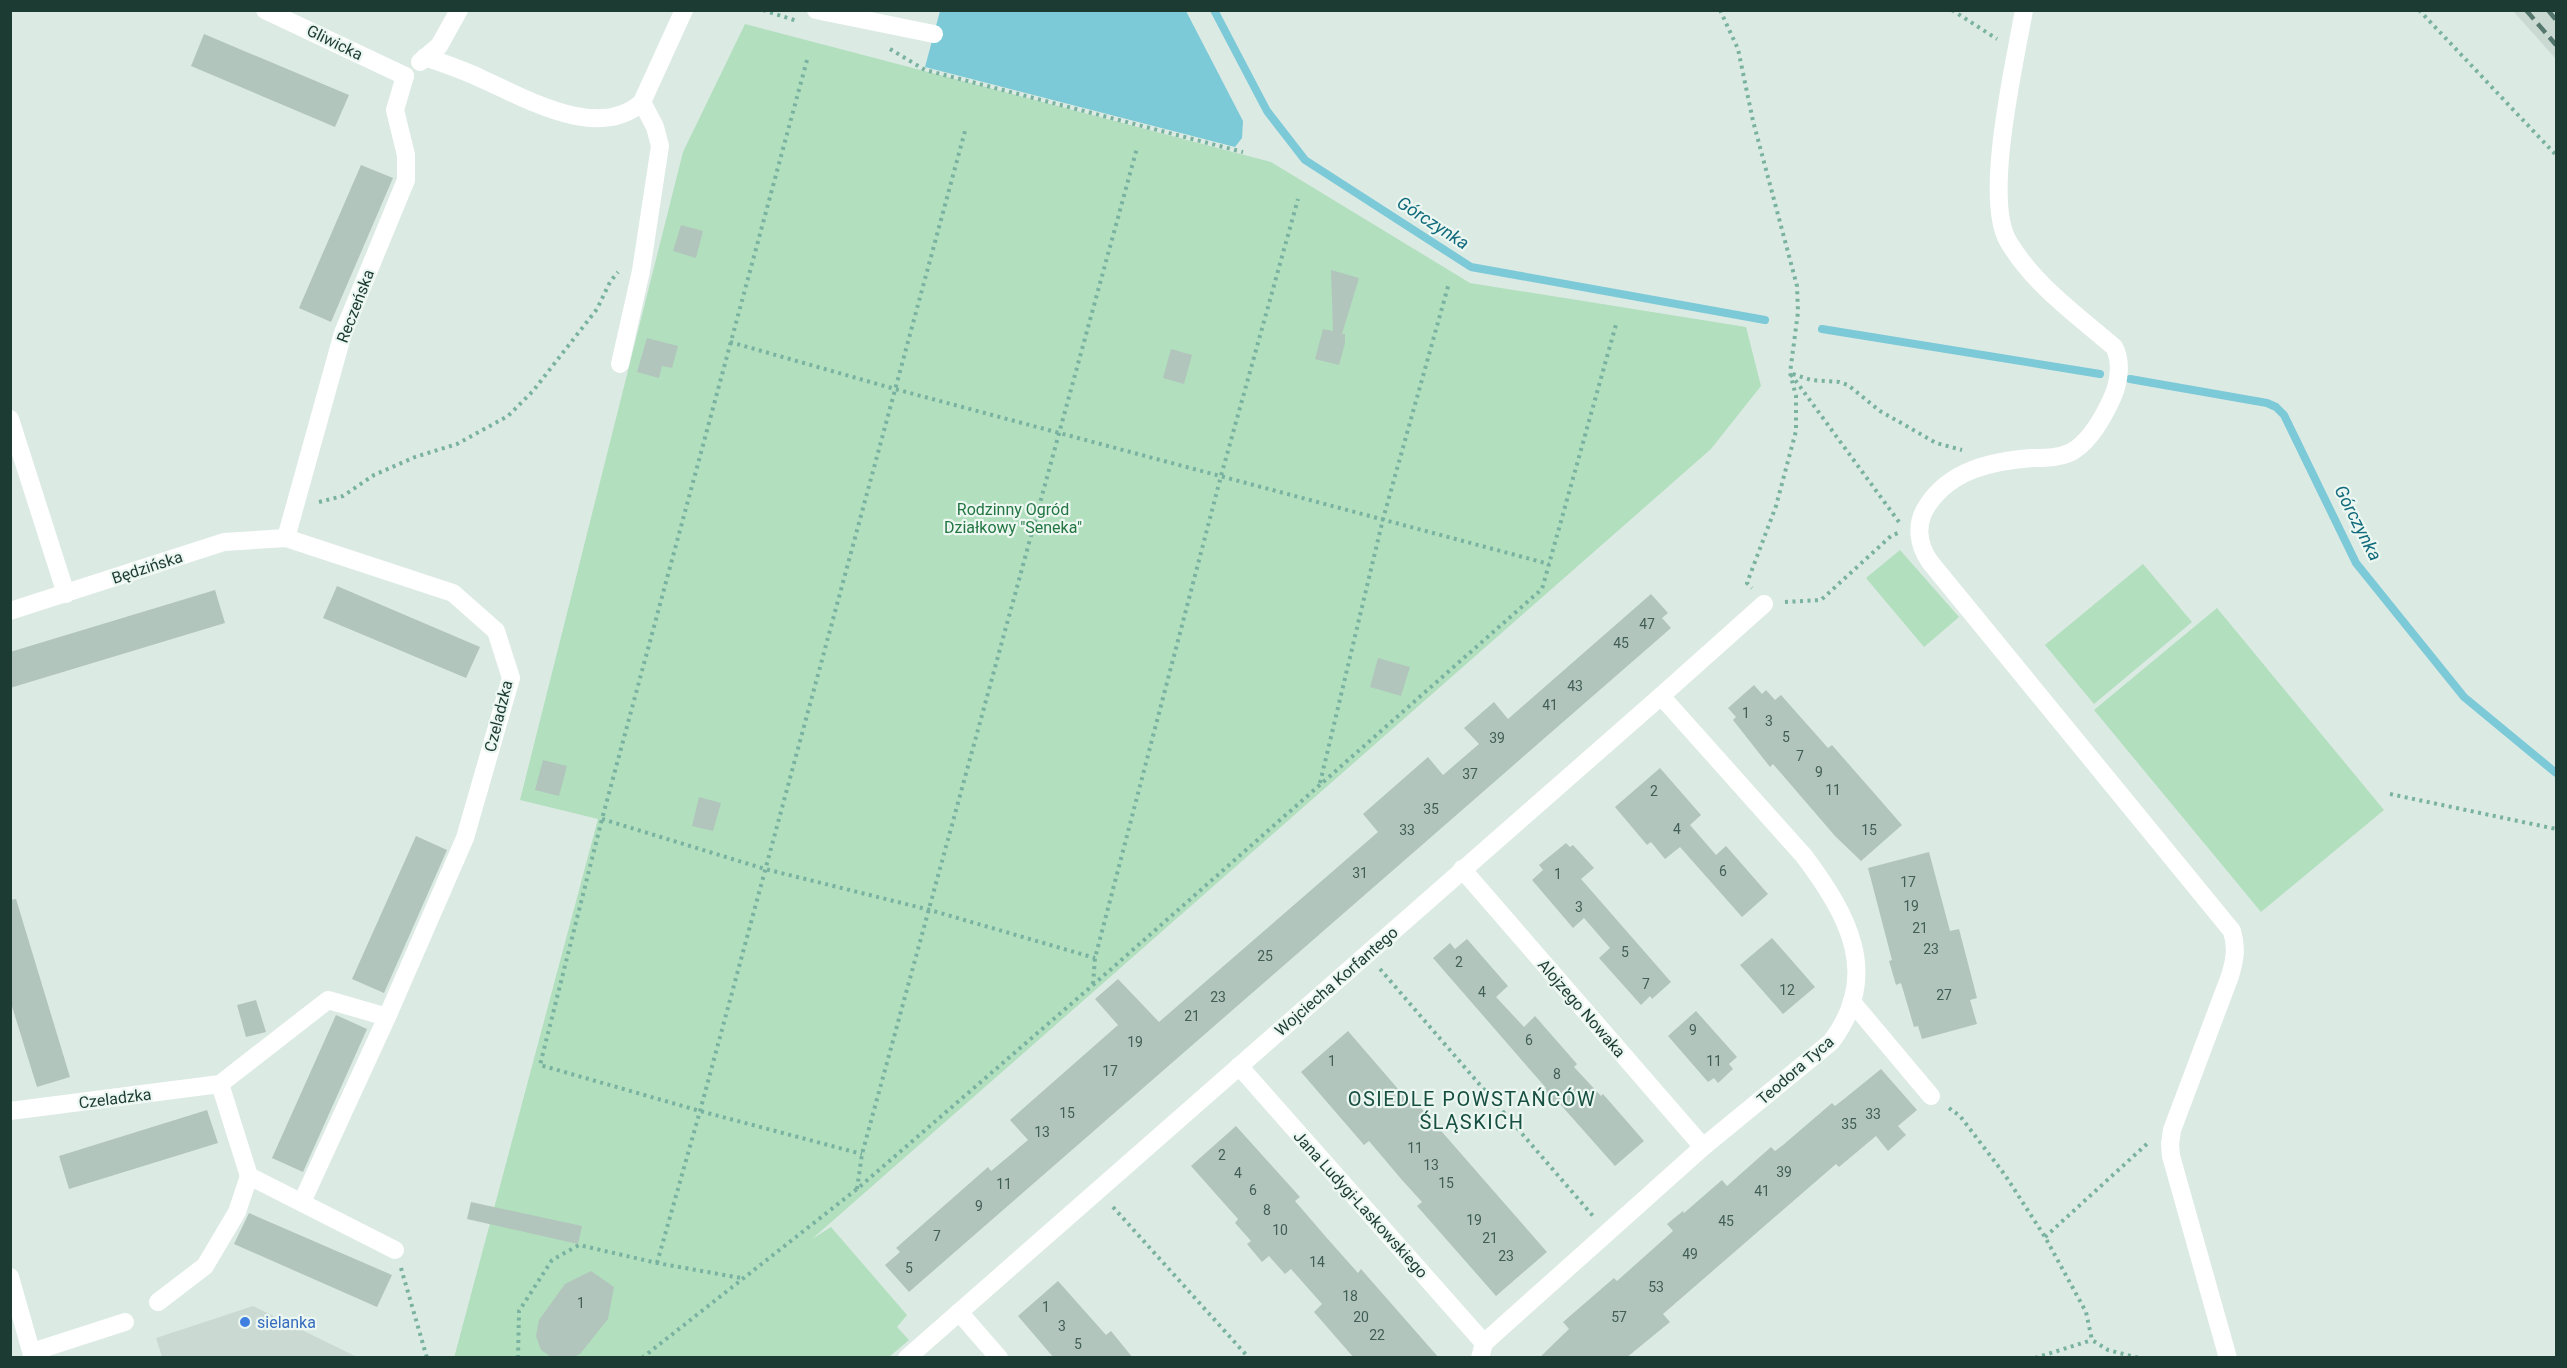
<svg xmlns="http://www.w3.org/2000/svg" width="2567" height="1368" viewBox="0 0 2567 1368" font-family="Roboto,sans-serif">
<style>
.built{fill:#cadad3}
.green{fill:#b2dfbe}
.water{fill:#7cc9d7}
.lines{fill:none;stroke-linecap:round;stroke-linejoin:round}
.stream{stroke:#7cc9d7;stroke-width:8}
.building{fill:#b1c5bd}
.path{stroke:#79b2a0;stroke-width:4;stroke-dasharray:3 4.5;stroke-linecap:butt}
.minor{stroke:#fff;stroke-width:18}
.rail{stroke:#56776e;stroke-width:4.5;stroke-dasharray:12 6;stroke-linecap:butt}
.shop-dot{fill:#3f7fe0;stroke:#ecf7f2;stroke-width:2}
.labels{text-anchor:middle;stroke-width:4.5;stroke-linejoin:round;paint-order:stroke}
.number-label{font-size:14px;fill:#415e56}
.street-label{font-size:16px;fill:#1c3b33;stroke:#ecf7f2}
.park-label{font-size:16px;fill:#237642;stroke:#ecf7f2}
.shop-label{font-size:16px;fill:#366cbe;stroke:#ecf7f2;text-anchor:start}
.water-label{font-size:18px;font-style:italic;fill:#116b7c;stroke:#ecf7f2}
.quarter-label{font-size:20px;letter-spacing:1.5px;fill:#174f41;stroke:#ecf7f2}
</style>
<rect width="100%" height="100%" fill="#dceae4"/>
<g class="built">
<path d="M2513,11H2556V59Z"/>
<path d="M253,1306L357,1357H162L156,1338Z"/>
</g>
<g class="green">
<path d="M745,24L1271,162L1470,283L1746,327L1761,386L1711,449L812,1239L831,1227L907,1315L897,1327L909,1340L889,1357L454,1358L598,819L520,800L683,152Z"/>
<path d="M1900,550L1959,617L1924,647L1866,578Z"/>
<path d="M2143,564L2192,622L2094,704L2045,645Z"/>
<path d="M2217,608L2384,810L2261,912L2094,710Z"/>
</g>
<path class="water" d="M940,11H1186L1243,121L1242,138L1235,147L925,67Z"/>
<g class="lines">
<g class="stream">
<path d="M1214,10L1267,111L1305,160L1471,267L1765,320"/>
<path d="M1822,329L2100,374"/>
<path d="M2130,379L2267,403L2276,407L2284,415L2356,563L2464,697L2556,773"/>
</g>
</g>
<g class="building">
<path d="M204,34L349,95L335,127L191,66Z"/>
<path d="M361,165L393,178L331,322L299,308Z"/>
<path d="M681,225L703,231L696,258L673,251Z"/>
<path d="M1331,270L1359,278L1342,334H1345V343L1339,365L1315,359L1323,329L1333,331Z"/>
<path d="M647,338L678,346L672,368L662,366L659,378L637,372Z"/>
<path d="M1171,349L1192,355L1184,384L1163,378Z"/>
<path d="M337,586L480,647L466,678L323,618Z"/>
<path d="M215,590L225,623L10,688V652Z"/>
<path d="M1651,594L1668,613L1662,618L1671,628L909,1292L885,1265L900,1252L896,1248L988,1167L991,1171L1028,1140L1010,1120L1118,1025L1095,999L1118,979L1159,1022L1378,832L1363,814L1428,757L1443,775L1479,744L1464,728L1494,702L1508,719Z"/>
<path d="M1378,658L1410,667L1401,696L1370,687Z"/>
<path d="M1754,685L1762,694L1766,690L1775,700L1781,695L1828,748L1832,745L1902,825L1861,861L1835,836L1773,764L1770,767L1733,720L1736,717L1728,708Z"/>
<path d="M543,760L567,766L559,796L535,790Z"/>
<path d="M1660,768L1701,815L1690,825L1716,855L1726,846L1768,894L1742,917L1680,847L1665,859L1651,842L1647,845L1615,807Z"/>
<path d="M699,797L721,803L713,831L692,826Z"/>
<path d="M416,836L447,850L384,993L352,979Z"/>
<path d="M1566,843L1570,847L1573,845L1594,868L1581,879L1671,982L1652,999L1650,996L1641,1005L1599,958L1610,948L1584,918L1573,928L1532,880L1543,870L1539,865Z"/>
<path d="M1929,852L1950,931L1959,929L1977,998L1970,1000L1977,1024L1922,1039L1918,1026L1914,1027L1901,983L1896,985L1889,961L1892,960L1868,868Z"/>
<path d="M16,899L70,1077L37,1087L10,1000V900Z"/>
<path d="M1772,938L1815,987L1783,1014L1740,965Z"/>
<path d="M1467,939L1508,986L1496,997L1524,1027L1535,1016L1577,1064L1574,1067L1601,1096L1603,1094L1644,1141L1615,1166L1560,1104L1556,1107L1542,1091L1546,1088L1433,958L1450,943L1455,949Z"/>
<path d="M256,1000L266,1032L246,1037L237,1005Z"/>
<path d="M1696,1011L1737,1057L1729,1064L1733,1069L1718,1083L1714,1078L1708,1082L1668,1036Z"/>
<path d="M336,1015L367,1029L303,1172L272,1158Z"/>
<path d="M1348,1031L1411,1104L1415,1101L1547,1252L1496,1296L1417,1206L1422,1202L1402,1180L1369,1141L1364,1145L1301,1072Z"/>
<path d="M1881,1069L1917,1110L1898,1126L1906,1135L1888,1151L1876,1136L1839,1167L1836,1164L1663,1314L1670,1322L1626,1358H1539L1569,1329L1563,1322L1614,1278L1617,1281L1673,1231L1667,1224L1683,1211L1684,1213L1722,1180L1727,1186L1771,1147L1775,1151L1783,1145L1832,1103L1835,1106L1844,1099Z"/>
<path d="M207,1110L218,1143L69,1189L59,1156Z"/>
<path d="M1236,1126L1300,1197L1295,1201L1326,1237L1358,1273L1361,1269L1439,1358H1354L1314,1312L1322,1304L1291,1269L1285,1274L1269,1256L1262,1262L1247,1244L1251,1241L1235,1223L1238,1219L1191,1166Z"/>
<path d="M471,1202L582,1226L578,1244L467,1219Z"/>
<path d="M249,1213L392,1275L377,1307L234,1244Z"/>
<path d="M591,1271L614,1287L608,1319L580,1354L571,1358L551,1357L541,1350L536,1336L539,1320L565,1284Z"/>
<path d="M1058,1281L1106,1335L1111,1331L1133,1358H1054L1018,1316Z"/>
</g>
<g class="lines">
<g class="path">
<path d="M763,10L797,21"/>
<path d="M1720,10L1738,49L1753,121L1797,286L1798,312L1790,373L1796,396V431L1776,506L1747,583L1752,588"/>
<path d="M1952,10L1997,39"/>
<path d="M2419,10L2556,155"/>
<path d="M890,49L925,70L1243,152"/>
<path d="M807,60L602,819L540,1065L700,1111L862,1154"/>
<path d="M730,342L895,389L1549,564"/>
<path d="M319,502L343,496L374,475L415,457L457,444L508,416L533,391L597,309L610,282L618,272"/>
<path d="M1899,522L1790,373L1811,380L1839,382L1848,385L1880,411L1917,432L1936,443L1962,450"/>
<path d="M1785,602L1821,600L1891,536L1898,533"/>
<path d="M1320,783L1383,519L1449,283"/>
<path d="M2390,794L2556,829"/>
<path d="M602,819L765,869L930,910L1095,958"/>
<path d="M1380,969L1593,1216"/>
<path d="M1093,984L1095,958L1221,476L1298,199"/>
<path d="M1949,1108L1960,1116L2005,1175L2045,1237L2086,1312L2092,1340L2108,1350L2139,1358"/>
<path d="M857,1189L862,1154L1137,148"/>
<path d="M1113,1207L1249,1358"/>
<path d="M2045,1237L2149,1142"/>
<path d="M657,1263L700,1111L965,131"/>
<path d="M401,1268L427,1358"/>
<path d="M518,1358L519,1311L552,1260L579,1245L657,1263L741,1278"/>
<path d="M642,1358L857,1189L1093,985L1542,589L1617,321"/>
<path d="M2035,1358L2092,1340"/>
</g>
<g class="minor">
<path d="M265,10L405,76"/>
<path d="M816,10L934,34"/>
<path d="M2024,10C2015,62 1983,198 2008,241C2033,284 2077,315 2114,347C2122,361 2119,382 2113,396C2105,414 2093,437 2076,449C2064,458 2046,458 2032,458C1992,461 1950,470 1927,506C1915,524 1918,545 1930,562L2232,931C2237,948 2235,959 2230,976L2172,1130L2170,1144L2171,1156L2228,1358"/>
<path d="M425,57C445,64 464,70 482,79C525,98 599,142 642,102L684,10"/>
<path d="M420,62L439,46L459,10"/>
<path d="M620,364L641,271L660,146L655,127L642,102"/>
<path d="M10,419L66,594"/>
<path d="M286,538L343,333L406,180V155L395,110L405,76"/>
<path d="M10,611L224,542L286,538L453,593L496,631L511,678L465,838L387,1017L328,1000L220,1084L10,1111"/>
<path d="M1462,869L1703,1147"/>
<path d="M1852,1002L1931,1096"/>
<path d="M1239,1066L1484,1343"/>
<path d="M220,1084L249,1176L395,1250"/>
<path d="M302,1202L387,1017"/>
<path d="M10,1277L33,1358"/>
<path d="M158,1302L205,1266L237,1212L249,1176"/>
<path d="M959,1312L999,1358"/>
<path d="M32,1352L125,1322"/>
<path d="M907,1358L1661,696L1764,604"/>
<path d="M1480,1358L1484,1343L1703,1147L1831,1042C1882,975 1848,915 1804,856L1661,696"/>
</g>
<g class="rail">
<path d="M2526,10L2556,45"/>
<path d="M2548,10L2556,20"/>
</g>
</g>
<circle class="shop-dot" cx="245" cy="1322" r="6"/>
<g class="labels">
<g class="number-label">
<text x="1647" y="629">47</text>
<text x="1621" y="648">45</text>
<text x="1575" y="691">43</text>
<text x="1550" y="710">41</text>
<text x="1746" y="718">1</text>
<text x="1769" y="726">3</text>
<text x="1786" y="742">5</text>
<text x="1497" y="743">39</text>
<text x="1800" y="761">7</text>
<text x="1819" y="777">9</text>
<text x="1470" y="779">37</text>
<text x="1833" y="795">11</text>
<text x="1654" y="796">2</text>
<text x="1431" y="814">35</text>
<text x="1677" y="834">4</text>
<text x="1407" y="835">33</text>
<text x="1869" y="835">15</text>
<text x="1723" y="876">6</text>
<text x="1360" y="878">31</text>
<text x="1558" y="879">1</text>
<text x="1908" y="887">17</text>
<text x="1911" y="911">19</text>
<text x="1579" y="912">3</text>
<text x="1920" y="933">21</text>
<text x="1931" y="954">23</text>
<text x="1625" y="957">5</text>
<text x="1265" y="961">25</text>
<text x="1459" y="967">2</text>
<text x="1646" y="989">7</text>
<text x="1787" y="995">12</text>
<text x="1482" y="997">4</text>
<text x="1944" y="1000">27</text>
<text x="1218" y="1002">23</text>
<text x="1192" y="1021">21</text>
<text x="1693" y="1035">9</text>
<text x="1529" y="1045">6</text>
<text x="1135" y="1047">19</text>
<text x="1332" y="1066">1</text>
<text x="1714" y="1066">11</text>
<text x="1110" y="1076">17</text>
<text x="1557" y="1079">8</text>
<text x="1067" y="1118">15</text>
<text x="1873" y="1119">33</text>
<text x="1849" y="1129">35</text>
<text x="1042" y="1137">13</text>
<text x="1415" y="1153">11</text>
<text x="1222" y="1160">2</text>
<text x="1431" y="1170">13</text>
<text x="1784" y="1177">39</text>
<text x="1238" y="1178">4</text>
<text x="1446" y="1188">15</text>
<text x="1004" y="1189">11</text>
<text x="1253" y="1195">6</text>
<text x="1762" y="1196">41</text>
<text x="979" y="1211">9</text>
<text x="1267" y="1215">8</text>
<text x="1474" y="1225">19</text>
<text x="1726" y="1226">45</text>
<text x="1280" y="1235">10</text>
<text x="937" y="1241">7</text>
<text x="1490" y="1243">21</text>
<text x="1690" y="1259">49</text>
<text x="1506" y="1261">23</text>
<text x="1317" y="1267">14</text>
<text x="909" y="1273">5</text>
<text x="1656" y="1292">53</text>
<text x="1350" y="1301">18</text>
<text x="581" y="1308">1</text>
<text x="1046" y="1312">1</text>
<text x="1361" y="1322">20</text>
<text x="1619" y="1322">57</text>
<text x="1062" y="1331">3</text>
<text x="1377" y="1340">22</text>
<text x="1078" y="1349">5</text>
</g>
<g class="street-label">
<text transform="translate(335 42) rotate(26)" y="6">Gliwicka</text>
<text transform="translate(355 306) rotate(-69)" y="6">Reczeńska</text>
<text transform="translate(147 567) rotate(-18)" y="6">Będzińska</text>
<text transform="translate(498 716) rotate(-76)" y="6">Czeladzka</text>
<text transform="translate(1336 981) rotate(-41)" y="6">Wojciecha Korfantego</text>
<text transform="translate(1582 1008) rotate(49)" y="6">Alojzego Nowaka</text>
<text transform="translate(1795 1070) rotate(-41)" y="6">Teodora Tyca</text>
<text transform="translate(115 1098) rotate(-7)" y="6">Czeladzka</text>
<text transform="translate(1361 1204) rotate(48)" y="6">Jana Ludygi-Laskowskiego</text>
</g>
<g class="park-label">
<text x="1013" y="515">Rodzinny Ogród<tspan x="1013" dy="18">Działkowy "Seneka"</tspan></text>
</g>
<g class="shop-label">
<text x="257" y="1328">sielanka</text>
</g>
<g class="water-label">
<text transform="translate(1433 223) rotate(33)" y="6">Górczynka</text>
<text transform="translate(2358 523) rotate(63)" y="6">Górczynka</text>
</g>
<g class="quarter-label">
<text x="1472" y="1106">OSIEDLE POWSTAŃCÓW<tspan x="1472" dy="23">ŚLĄSKICH</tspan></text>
</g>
</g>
<rect width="2567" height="1368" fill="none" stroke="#1c3b33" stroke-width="24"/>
</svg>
